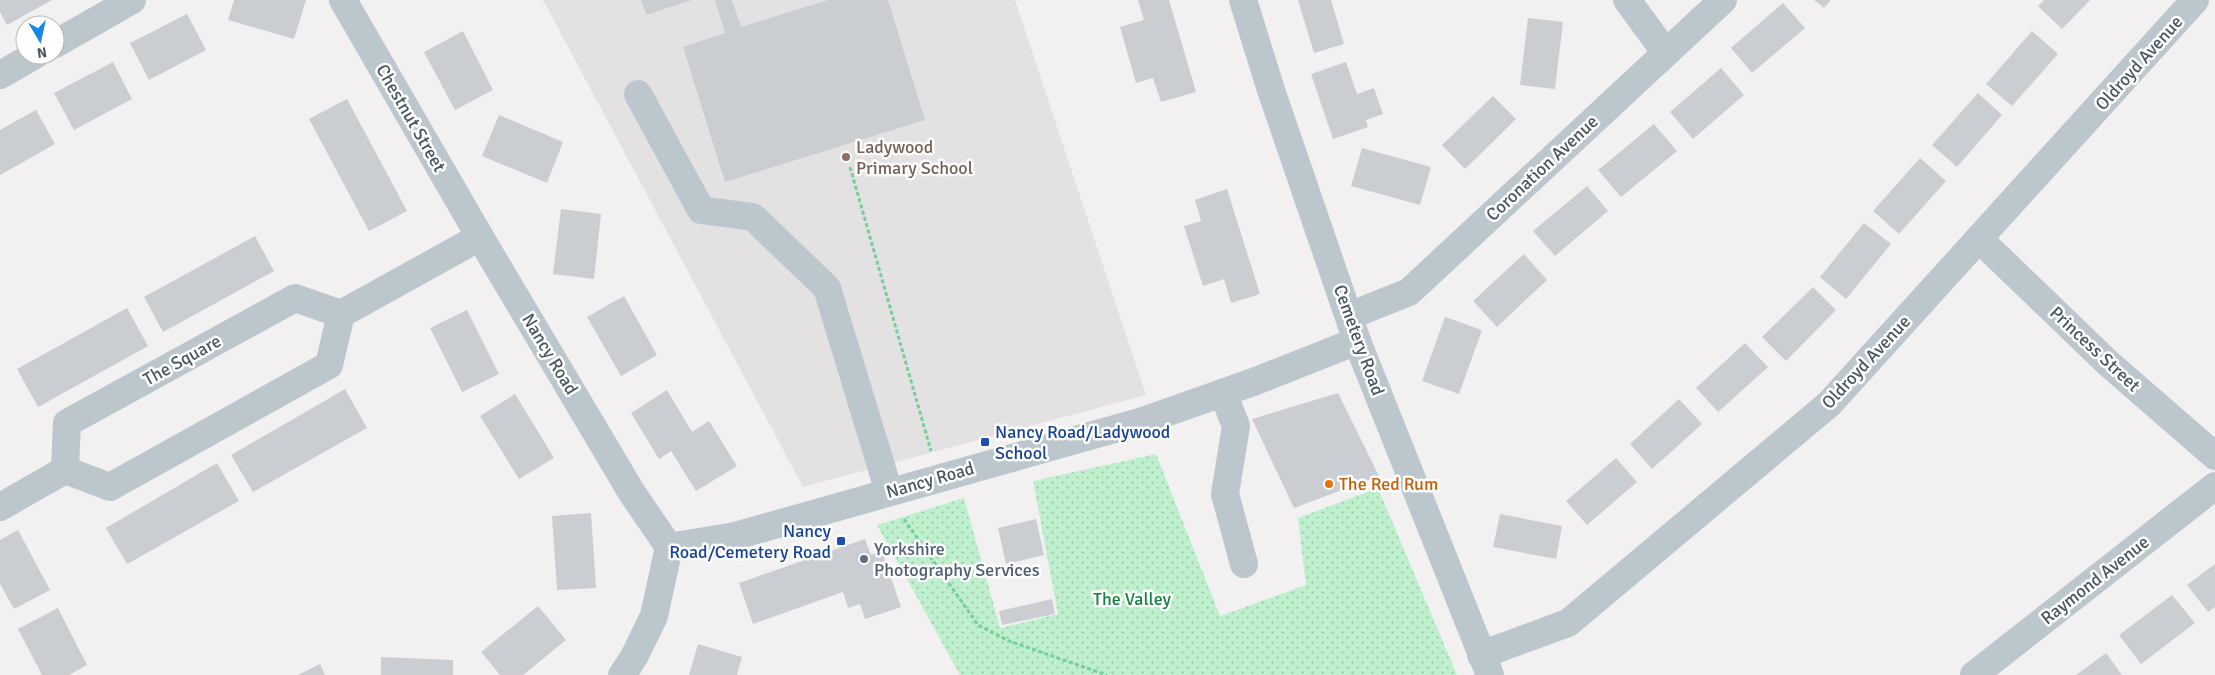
<svg xmlns="http://www.w3.org/2000/svg" width="2215" height="675" viewBox="0 0 2215 675" font-family="Signika,sans-serif">
<style>
.education{fill:#e4e1e3}
.park{fill:url(#park-dots)}
.building{fill:#caced3}
.lines{fill:none;stroke-linecap:round;stroke-linejoin:round}
.path{stroke:#76cf99;stroke-width:3;stroke-dasharray:4 2.5;stroke-linecap:butt}
.minor{stroke:#bcc7cd;stroke-width:28}
.education-dot{fill:#8d6e63;stroke:#fff;stroke-width:2}
.transit-dot{fill:#1a4fb4;stroke:#fff;stroke-width:2}
.food-dot{fill:#e8710a;stroke:#fff;stroke-width:2}
.service-dot{fill:#5c6f8a;stroke:#fff;stroke-width:2}
.labels{text-anchor:middle;stroke-width:5;stroke-linejoin:round;paint-order:stroke}
.street-label{font-size:18px;fill:#48565e;stroke:#fff}
.education-label{font-size:18px;fill:#785e54;stroke:#fff;text-anchor:start}
.transit-label{font-size:18px;fill:#164399;stroke:#fff;text-anchor:start}
.food-label{font-size:18px;fill:#c56008;stroke:#fff;text-anchor:start}
.service-label{font-size:18px;fill:#4e5e75;stroke:#fff;text-anchor:start}
.park-label{font-size:18px;fill:#168240;stroke:#fff}
</style>
<defs>
<pattern id="park-dots" width="8" height="8" patternUnits="userSpaceOnUse" patternTransform="scale(1.25)"><rect width="8" height="8" fill="#bff0cd"/><path d="M2 2h.1M6 6h.1" fill="none" stroke="#9dc5aa" stroke-width="1.8" stroke-linecap="round"/></pattern>
</defs>
<rect width="100%" height="100%" fill="#f3f0f1"/>
<path class="education" d="M543,0H1015L1146,395L803,487Z"/>
<path class="park" d="M1156,454L1220,616L1306,585L1298,518L1378,488L1457,675H960L877,525L964,498L1000,628L1058,614L1033,481Z"/>
<g class="building">
<path d="M0,0H52L7,25L0,12Z"/>
<path d="M234,0H306L294,39L228,20Z"/>
<path d="M641,0H692L646,15Z"/>
<path d="M715,0H732L741,27L828,0H888L925,120L725,182L683,47L725,33Z"/>
<path d="M1138,0H1169L1196,92L1161,102L1153,78L1136,83L1120,27L1144,20Z"/>
<path d="M1298,0H1331L1344,44L1314,53Z"/>
<path d="M1814,0H1831L1824,8Z"/>
<path d="M2044,0H2090L2062,29L2038,6Z"/>
<path d="M1783,3L1805,28L1752,73L1731,48Z"/>
<path d="M187,14L206,50L149,80L130,43Z"/>
<path d="M1528,18L1563,22L1555,89L1520,85Z"/>
<path d="M463,31L493,90L455,110L424,52Z"/>
<path d="M2032,31L2058,54L2012,106L1986,84Z"/>
<path d="M113,62L132,99L74,130L54,93Z"/>
<path d="M1346,62L1357,94L1374,88L1383,114L1366,120L1368,127L1333,139L1311,74Z"/>
<path d="M1721,68L1744,95L1693,139L1670,112Z"/>
<path d="M1978,93L2002,115L1957,167L1932,145Z"/>
<path d="M1493,96L1516,119L1465,169L1442,145Z"/>
<path d="M347,99L407,211L369,231L309,119Z"/>
<path d="M36,110L55,144L0,175V130Z"/>
<path d="M499,115L563,142L547,183L482,156Z"/>
<path d="M1654,124L1677,151L1621,197L1598,170Z"/>
<path d="M1362,148L1431,167L1420,205L1351,186Z"/>
<path d="M1920,158L1946,181L1899,234L1873,211Z"/>
<path d="M1587,186L1608,211L1555,256L1533,231Z"/>
<path d="M1227,189L1260,294L1231,303L1224,279L1203,286L1184,226L1201,221L1195,200Z"/>
<path d="M561,209L601,214L594,279L553,274Z"/>
<path d="M1864,223L1891,244L1846,299L1820,277Z"/>
<path d="M255,236L274,271L163,332L144,297Z"/>
<path d="M1524,254L1547,280L1497,327L1473,301Z"/>
<path d="M1813,287L1836,310L1786,361L1762,337Z"/>
<path d="M624,296L657,355L621,376L587,317Z"/>
<path d="M127,308L148,346L38,407L17,369Z"/>
<path d="M467,310L499,374L462,392L430,328Z"/>
<path d="M1445,317L1482,330L1459,394L1422,381Z"/>
<path d="M1745,343L1768,367L1718,412L1696,388Z"/>
<path d="M345,389L367,428L253,492L231,455Z"/>
<path d="M667,390L692,432L709,421L737,466L696,491L671,451L659,459L631,413Z"/>
<path d="M1338,393L1379,476L1294,508L1252,419Z"/>
<path d="M515,394L554,458L519,479L480,416Z"/>
<path d="M1679,399L1702,424L1652,469L1630,444Z"/>
<path d="M1616,458L1637,482L1587,525L1566,501Z"/>
<path d="M217,463L239,501L127,564L106,528Z"/>
<path d="M591,513L596,588L557,590L552,516Z"/>
<path d="M1500,514L1562,526L1556,559L1493,547Z"/>
<path d="M1036,519L1044,555L1006,564L998,528Z"/>
<path d="M18,530L50,590L14,609L0,584V540Z"/>
<path d="M865,539L871,555L882,551L901,607L865,619L860,604L848,608L843,592L753,624L739,583Z"/>
<path d="M2215,564V607L2208,612L2187,585Z"/>
<path d="M2172,595L2195,623L2141,664L2119,635Z"/>
<path d="M1052,599L1055,614L1002,625L999,611Z"/>
<path d="M538,606L566,640L523,675H500L481,652Z"/>
<path d="M58,608L87,665L69,675H42L18,629Z"/>
<path d="M698,644L742,657L737,675H689Z"/>
<path d="M2106,653L2122,675H2076Z"/>
<path d="M381,657L453,660V675H381Z"/>
<path d="M320,664L325,675H298Z"/>
</g>
<g class="lines">
<g class="path">
<path d="M850,167L931,451"/>
<path d="M904,519L978,625L1009,641L1107,675"/>
</g>
<g class="minor">
<path d="M343,0L480,237L632,493L669,547"/>
<path d="M1243,0L1271,90L1357,341L1490,675"/>
<path d="M1627,0L1666,53"/>
<path d="M55,44L132,0"/>
<path d="M0,75L35,55"/>
<path d="M638,94L701,210L753,217L827,288L889,492"/>
<path d="M1979,239L2108,363L2215,456"/>
<path d="M1349,316L1409,292L1723,0"/>
<path d="M1223,393L1236,426L1225,494L1244,564"/>
<path d="M65,470L67,423L295,298L341,314"/>
<path d="M0,507L65,470L110,487L329,365L341,314L480,237"/>
<path d="M1481,655L1568,623L1829,404L2195,0"/>
<path d="M622,675L634,657L654,616L669,547L735,536L1143,421L1256,381L1357,341"/>
<path d="M1974,675L2215,486"/>
</g>
</g>
<circle class="education-dot" cx="846" cy="157" r="5"/>
<g class="transit-dot">
<rect x="980" y="437" width="10" height="10" rx="2.5"/>
<rect x="836" y="536" width="10" height="10" rx="2.5"/>
</g>
<circle class="food-dot" cx="1329" cy="484" r="5"/>
<circle class="service-dot" cx="864" cy="559" r="5"/>
<g class="labels">
<g class="street-label">
<text transform="translate(2139 63) rotate(-48)" y="6">Oldroyd Avenue</text>
<text transform="translate(411 118) rotate(60)" y="6">Chestnut Street</text>
<text transform="translate(1542 168) rotate(-43)" y="6">Coronation Avenue</text>
<text transform="translate(1359 340) rotate(70)" y="6">Cemetery Road</text>
<text transform="translate(2095 349) rotate(43)" y="6">Princess Street</text>
<text transform="translate(550 354) rotate(59)" y="6">Nancy Road</text>
<text transform="translate(182 360) rotate(-29)" y="6">The Square</text>
<text transform="translate(1866 362) rotate(-47)" y="6">Oldroyd Avenue</text>
<text transform="translate(930 480) rotate(-16)" y="6">Nancy Road</text>
<text transform="translate(2095 580) rotate(-38)" y="6">Raymond Avenue</text>
</g>
<g class="education-label">
<text x="856" y="153">Ladywood<tspan x="856" dy="21">Primary School</tspan></text>
</g>
<g class="transit-label">
<text x="995" y="438">Nancy Road/Ladywood<tspan x="995" dy="21">School</tspan></text>
<text x="831" y="537" text-anchor="end">Nancy<tspan x="831" dy="21">Road/Cemetery Road</tspan></text>
</g>
<g class="food-label">
<text x="1339" y="490">The Red Rum</text>
</g>
<g class="service-label">
<text x="874" y="555">Yorkshire<tspan x="874" dy="21">Photography Services</tspan></text>
</g>
<g class="park-label">
<text x="1132" y="605">The Valley</text>
</g>
</g>
<g transform="translate(40 40) rotate(171)"><circle r="24" fill="#ffffff" stroke="#b6bbbf"/>
<path d="M0-4L9 19L0 12L-9 19Z" fill="#1688e7"/>
<text y="-8" font-size="14" font-weight="bold" text-anchor="middle" fill="#48565e">N</text>
</g>
</svg>
